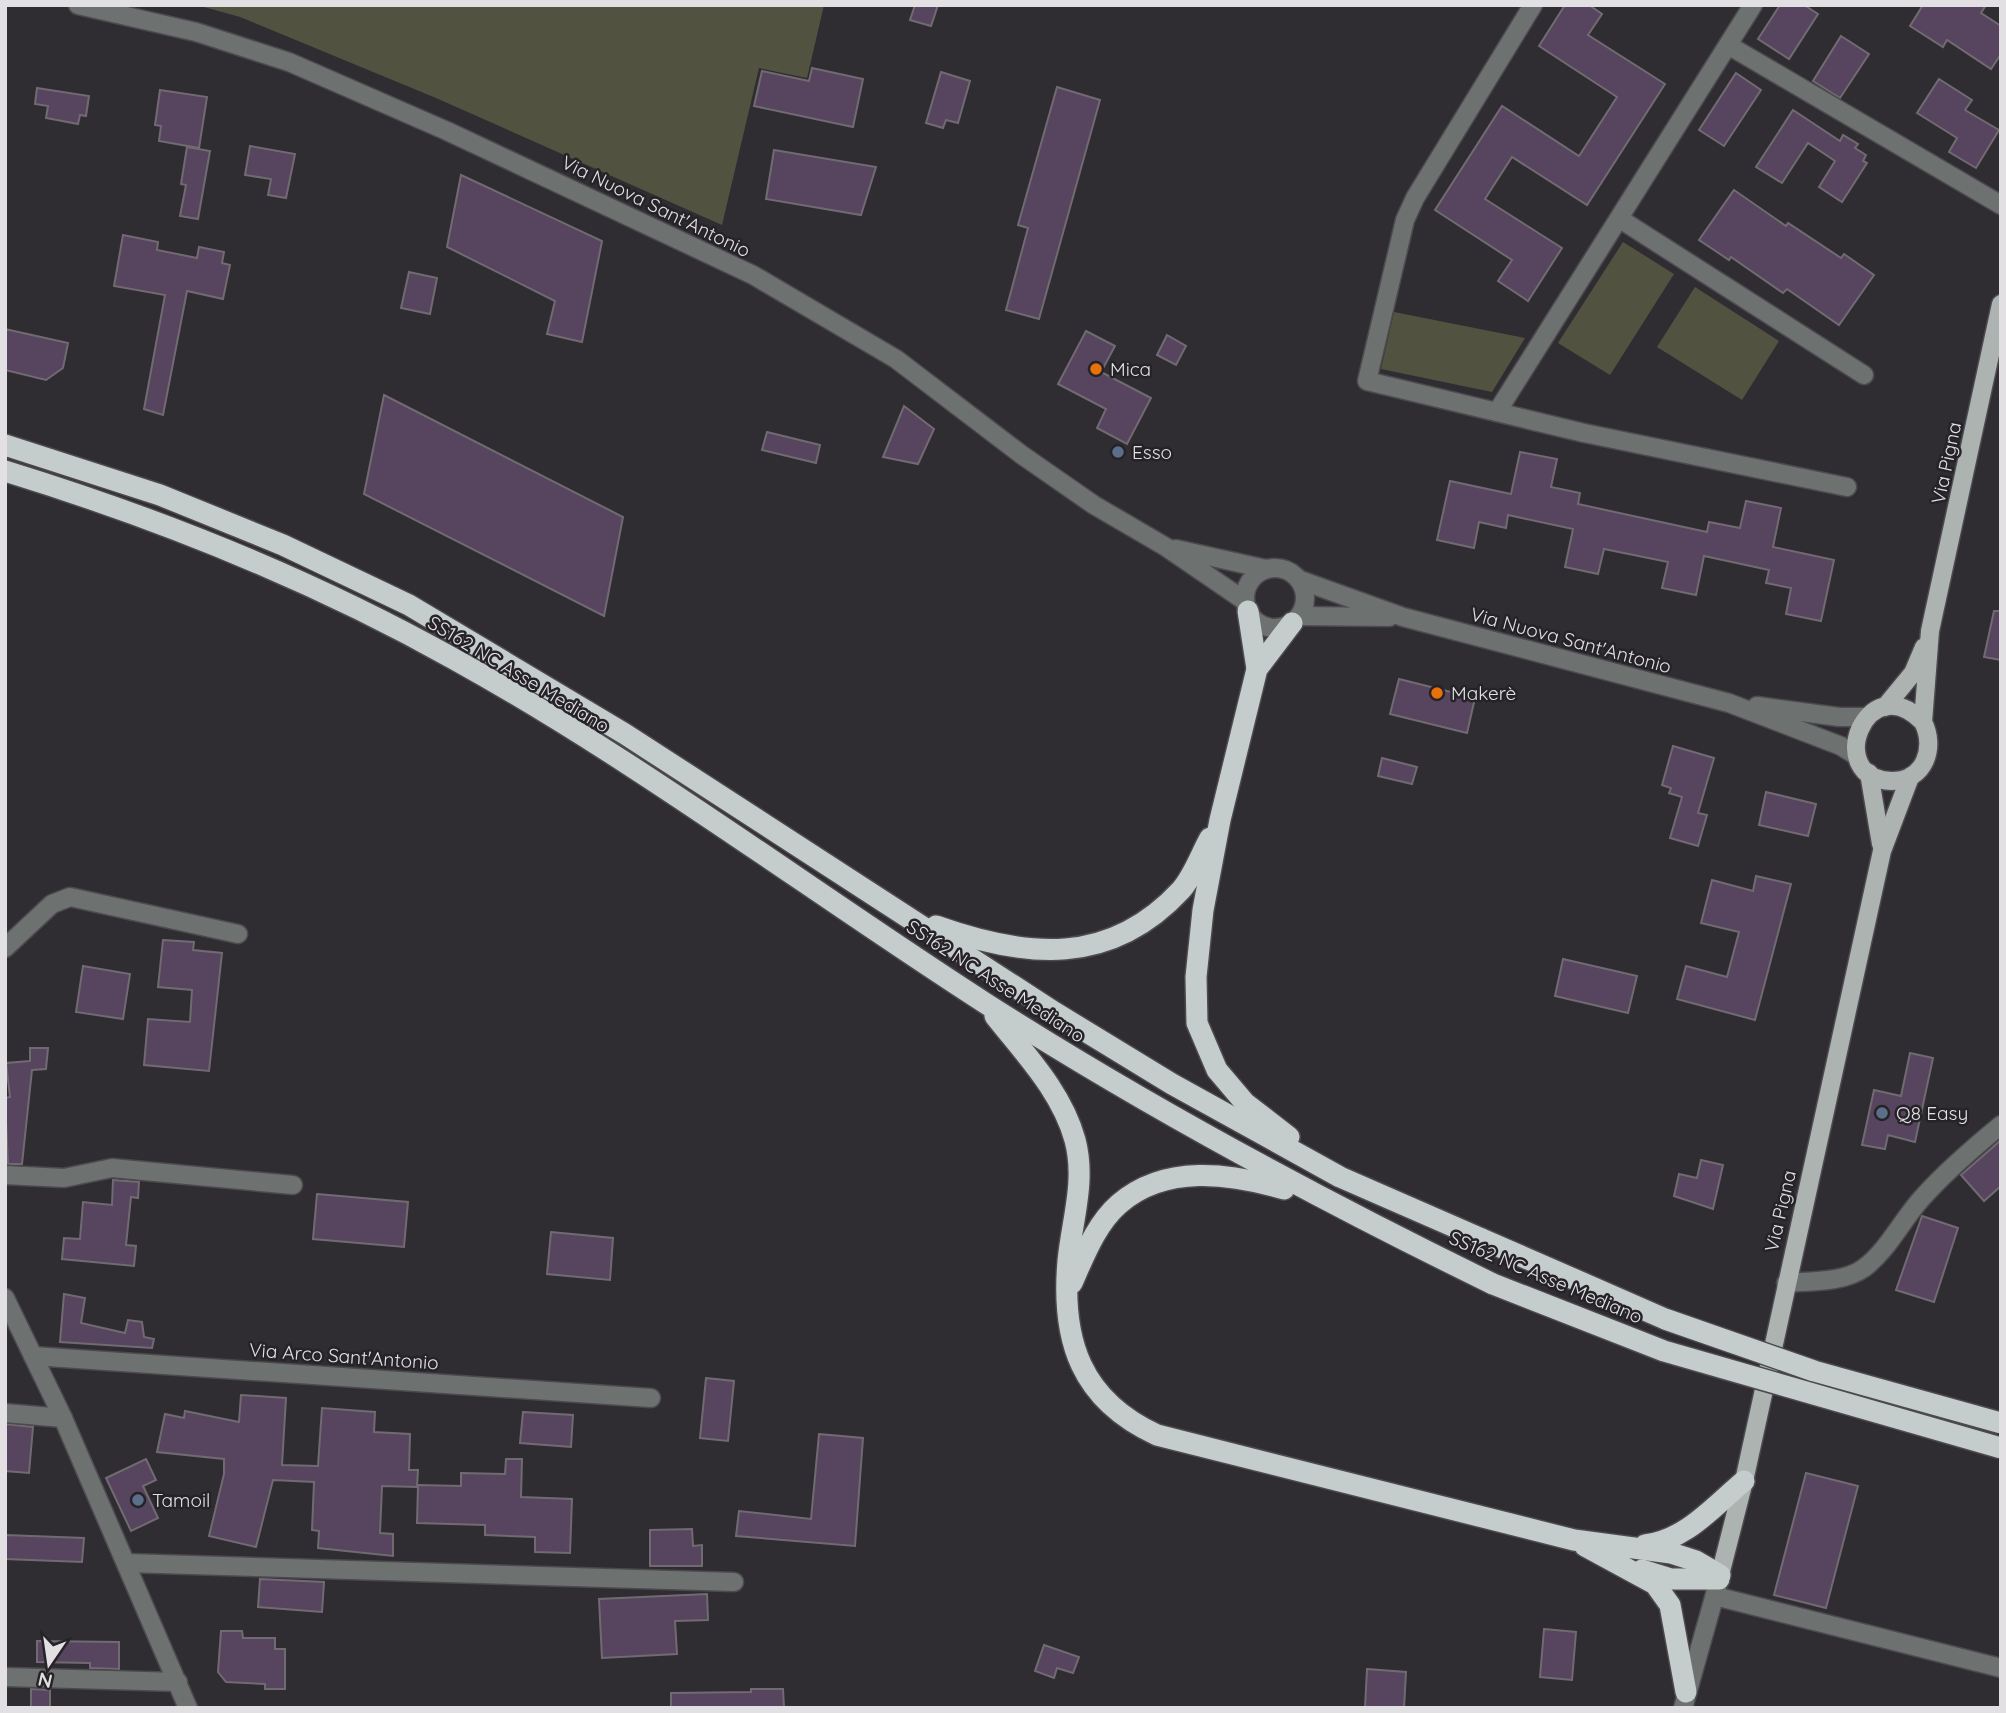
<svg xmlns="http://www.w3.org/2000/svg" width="2006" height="1713" viewBox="0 0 2006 1713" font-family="Quicksand,sans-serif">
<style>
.green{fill:#515340}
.building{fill:#57445e;stroke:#706b71;stroke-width:2}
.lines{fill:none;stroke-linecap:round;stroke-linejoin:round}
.minor-casing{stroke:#4c4a4e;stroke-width:21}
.major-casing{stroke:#4c4a4e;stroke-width:21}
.highway-casing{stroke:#4c4a4e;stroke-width:24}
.minor{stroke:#6d7170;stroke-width:18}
.major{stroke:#acb3b1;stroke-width:18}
.highway{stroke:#c4cdcb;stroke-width:21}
.highway-bridge-casing{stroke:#4c4a4e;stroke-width:24;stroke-linecap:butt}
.highway-bridge{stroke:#c4cdcb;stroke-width:21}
.food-dot{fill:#e8710a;stroke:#262328;stroke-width:2.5}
.service-dot{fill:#5c6f8a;stroke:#262328;stroke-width:2.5}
.labels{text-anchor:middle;stroke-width:5;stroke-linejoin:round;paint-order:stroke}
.street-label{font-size:19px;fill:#e2e0e3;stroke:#262328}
.poi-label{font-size:19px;fill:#e2e0e3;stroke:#262328;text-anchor:start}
</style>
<rect width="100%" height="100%" fill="#302d32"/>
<g class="green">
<path d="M197,5H824L807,78L759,68L722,225L436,98L240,17Z"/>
<path d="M1623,242L1674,274L1610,375L1558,343Z"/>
<path d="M1695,287L1779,341L1742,400L1657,347Z"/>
<path d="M1394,312L1525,338L1492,392L1381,369Z"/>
</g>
<g class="building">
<path d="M915,5H938L931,26L910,20Z"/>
<path d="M1565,5H1589L1602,14L1588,35L1665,84L1587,205L1512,157L1485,199L1562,248L1528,301L1498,281L1512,260L1435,210L1502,106L1579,156L1617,97L1539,46Z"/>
<path d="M1780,5H1804L1818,14L1789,59L1758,39Z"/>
<path d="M1923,5H1986L1981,13L2001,26V54L1991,69L1947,40L1943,47L1910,26Z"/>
<path d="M1841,36L1869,54L1840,98L1813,81Z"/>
<path d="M812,68L863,79L853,127L754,106L762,71L809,81Z"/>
<path d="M941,72L970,81L958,123L946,120L943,128L926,123Z"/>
<path d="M1736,73L1761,90L1724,146L1699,130Z"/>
<path d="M1939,79L1972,100L1965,110L1999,130L1976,168L1949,152L1957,138L1917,113Z"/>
<path d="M1057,87L1100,100L1039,319L1006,310L1028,228L1018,225Z"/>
<path d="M37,88L89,96L86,116L80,115L78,124L46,118L48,106L35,104Z"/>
<path d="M160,90L207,97L199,148L159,141L161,126L155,125Z"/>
<path d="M1793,110L1840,141L1843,135L1858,144L1855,148L1866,155L1863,161L1867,163L1842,202L1819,187L1835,161L1808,143L1782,183L1756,167Z"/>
<path d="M250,146L295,154L286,198L268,195L271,179L245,175Z"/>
<path d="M187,147L210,151L198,219L180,216L186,185L181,184Z"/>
<path d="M774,150L876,167L861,215L766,199Z"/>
<path d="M461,175L602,241L582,342L547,334L555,301L447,247Z"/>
<path d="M1734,190L1786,226L1788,223L1841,258L1844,254L1874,275L1839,325L1787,289L1783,293L1731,257L1729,260L1699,240Z"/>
<path d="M123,235L158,242L157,250L197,258L199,247L224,252L222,263L230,265L223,299L187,291L163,415L144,409L165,295L114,286Z"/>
<path d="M409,272L437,278L430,314L401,308Z"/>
<path d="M5,329L68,343L63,368L46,380L5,370Z"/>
<path d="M1086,331L1115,346L1101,372L1151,398L1127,444L1097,428L1106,409L1058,384Z"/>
<path d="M1167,335L1186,346L1176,365L1157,355Z"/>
<path d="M384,395L623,517L604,616L364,494Z"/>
<path d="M904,406L934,429L918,464L883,457Z"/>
<path d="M767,432L820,445L816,463L762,450Z"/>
<path d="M1520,452L1557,459L1551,487L1580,493L1578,504L1707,532L1709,522L1740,528L1746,501L1781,508L1773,547L1834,560L1821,621L1786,614L1791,588L1766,583L1769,570L1704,556L1696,595L1662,588L1668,562L1604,549L1598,574L1565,567L1573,529L1508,515L1506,528L1479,522L1474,548L1437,540L1450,481L1511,494Z"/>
<path d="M1994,611H2001V660L1984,657Z"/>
<path d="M1399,679L1475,698L1467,733L1390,714Z"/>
<path d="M1673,746L1714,758L1698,813L1707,815L1698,846L1670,838L1682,797L1669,793L1671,788L1662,785Z"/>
<path d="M1382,758L1417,767L1412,784L1378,776Z"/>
<path d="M1766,792L1816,804L1808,836L1759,825Z"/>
<path d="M1756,876L1791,884L1755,1020L1677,999L1686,966L1727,977L1739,932L1701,923L1712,880L1753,891Z"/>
<path d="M163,940L194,942L193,950L222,953L209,1071L144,1065L148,1019L190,1022L192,990L158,987Z"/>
<path d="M1563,959L1637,976L1628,1013L1555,996Z"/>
<path d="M83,966L130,974L123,1019L76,1012Z"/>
<path d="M30,1048H48L46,1069L32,1070L22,1164H8L5,1098L10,1097L6,1063L30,1061Z"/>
<path d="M1910,1053L1933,1058L1915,1142L1888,1135L1885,1149L1862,1145L1874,1090L1901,1096Z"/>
<path d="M2001,1140V1186L1984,1201L1961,1175Z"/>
<path d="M1701,1160L1723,1165L1713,1209L1674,1196L1679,1174L1697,1178Z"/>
<path d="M113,1180L139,1182L138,1198L131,1197L126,1245L136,1246L134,1266L62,1259L64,1238L80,1239L83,1202L112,1205Z"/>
<path d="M317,1194L408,1202L404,1247L313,1239Z"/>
<path d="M1922,1216L1958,1228L1934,1302L1896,1290Z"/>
<path d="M551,1232L613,1238L610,1280L547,1274Z"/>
<path d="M64,1294L85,1298L81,1323L125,1333L128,1320L142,1322L144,1337L154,1339L152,1348L60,1342Z"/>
<path d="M706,1378L734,1381L728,1441L700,1438Z"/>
<path d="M241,1395L286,1398L282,1465L318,1466L322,1408L375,1412L374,1432L410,1434L409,1470H418L417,1487L382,1486L380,1533L393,1534V1556L318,1548L319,1531L312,1530L314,1482L273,1480L256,1547L209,1536L224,1474V1459L157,1452L165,1414L184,1418L185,1411L239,1422Z"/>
<path d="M523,1412L573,1415L571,1447L520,1443Z"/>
<path d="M5,1424L33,1427L29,1473L5,1471Z"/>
<path d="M819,1434L863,1438L855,1546L736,1536L739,1511L811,1519Z"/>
<path d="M146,1459L156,1480L143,1486L158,1518L131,1531L106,1478Z"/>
<path d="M506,1459H522L521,1497L572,1499L570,1553L535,1552V1537L485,1535V1525L417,1523L418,1485L461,1486V1473L505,1474Z"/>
<path d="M1806,1473L1858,1486L1826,1608L1774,1595Z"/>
<path d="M692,1529L693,1546L702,1545V1566H650V1530Z"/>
<path d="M5,1535L84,1538L82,1562L5,1559Z"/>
<path d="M260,1579L324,1582L322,1612L258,1607Z"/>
<path d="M707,1594L708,1620L675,1621L677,1654L602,1658L599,1599Z"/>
<path d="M1544,1629L1576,1632L1572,1680L1540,1677Z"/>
<path d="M221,1631H242L243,1638H275V1649H285V1689H265V1684L226,1682L218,1672Z"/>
<path d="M37,1641L119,1642V1669L90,1668V1663L37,1662Z"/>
<path d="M1044,1645L1079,1657L1073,1673L1057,1668L1054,1678L1035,1671Z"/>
<path d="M1367,1669L1406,1672L1404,1708H1365Z"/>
<path d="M31,1689L50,1690V1708H31Z"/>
<path d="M751,1689H783L784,1708H671V1693L751,1692Z"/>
</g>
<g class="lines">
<g class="minor-casing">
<g id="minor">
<path d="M78,5L196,32L289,62L447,131L753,275L896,359L1022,455L1094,505L1166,547L1245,601"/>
<path d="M1533,5L1415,198L1405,220L1367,381L1584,433L1847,487"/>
<path d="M1728,45L2001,205"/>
<path d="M1620,219L1864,375"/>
<path d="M1497,412L1753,5"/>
<path d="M1176,549L1266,569"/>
<circle cx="1275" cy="598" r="30"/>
<path d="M1300,580L1403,617L1729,703L1841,746L1857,756"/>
<path d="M1299,616L1389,617"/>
<path d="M1757,706L1839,717H1866"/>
<path d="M5,948L52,904L70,897L238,934"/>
<path d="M5,1175L64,1178L112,1168L293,1185"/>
<path d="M1786,1283C1810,1281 1843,1283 1864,1268C1888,1250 1902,1220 1922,1198C1946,1171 1973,1148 2001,1125"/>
<path d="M5,1298L63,1418L188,1708"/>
<path d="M33,1356L651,1398"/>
<path d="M5,1413L63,1418"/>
<path d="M127,1563L734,1582"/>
<path d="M1715,1596L2001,1668"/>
<path d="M5,1677L178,1682"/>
<path d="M1683,1708L1717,1587"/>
</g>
</g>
<g class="major-casing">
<g id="major">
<path d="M1885,707L1913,673L1924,647"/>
<path d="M1923,722C1866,664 1822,780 1892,781C1925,781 1936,747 1923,722L1930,631L2001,304"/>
<path d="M1869,773L1881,844"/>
<path d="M1719,1579L1744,1481L1882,851L1910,777"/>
</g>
</g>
<g class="highway-casing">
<g id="highway">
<path d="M5,445L160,495L283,545L409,605L625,734L1054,1012L1172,1084L1340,1177L1482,1239"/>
<path d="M5,471C161,519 311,579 454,659C638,761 808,889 985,1003C1149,1108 1319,1199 1493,1284"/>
<path d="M1248,611L1257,669"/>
<path d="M936,926C1026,958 1110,967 1181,890C1193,877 1201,854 1210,838"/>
<path d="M995,1016C1025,1054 1062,1092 1075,1140C1086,1181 1072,1220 1068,1261C1061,1341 1081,1400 1157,1435L1574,1540L1671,1553L1696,1561L1720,1575"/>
<path d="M1289,1137L1245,1103L1217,1070L1197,1023L1196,977L1203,910L1220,820L1257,669L1292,623"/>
<path d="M1072,1283C1084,1256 1096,1224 1119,1204C1165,1164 1230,1173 1284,1189"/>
<path d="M1645,1545C1686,1540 1713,1507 1744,1481"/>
<path d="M1585,1546L1655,1584L1670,1605L1686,1692"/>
<path d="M1642,1570L1671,1579H1719"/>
</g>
</g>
<use href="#minor" class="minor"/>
<use href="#major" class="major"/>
<use href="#highway" class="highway"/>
<g class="highway-bridge-casing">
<g id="highway-bridge">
<path d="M1482,1239L1665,1319L1814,1371L2001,1423"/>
<path d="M1493,1284L1664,1351L2001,1448"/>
</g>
</g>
<use href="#highway-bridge" class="highway-bridge"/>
</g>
<g class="food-dot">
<circle cx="1096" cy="369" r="7"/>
<circle cx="1437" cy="693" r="7"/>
</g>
<g class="service-dot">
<circle cx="1118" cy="452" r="7"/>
<circle cx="1882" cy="1113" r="7"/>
<circle cx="138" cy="1500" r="7"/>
</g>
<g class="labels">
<g class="street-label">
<text transform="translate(656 206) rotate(26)" y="7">Via Nuova Sant'Antonio</text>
<text transform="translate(1946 463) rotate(-78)" y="7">Via Pigna</text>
<text transform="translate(1571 640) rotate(15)" y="7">Via Nuova Sant'Antonio</text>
<text transform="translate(519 674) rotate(31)" y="7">SS162 NC Asse Mediano</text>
<text transform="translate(996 981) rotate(33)" y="7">SS162 NC Asse Mediano</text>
<text transform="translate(1780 1211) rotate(-77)" y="7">Via Pigna</text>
<text transform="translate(1546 1277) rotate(23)" y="7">SS162 NC Asse Mediano</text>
<text transform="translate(344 1356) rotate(4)" y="7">Via Arco Sant'Antonio</text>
</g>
<g class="poi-label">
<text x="1110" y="376">Mica</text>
<text x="1132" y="459">Esso</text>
<text x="1451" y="700">Makerè</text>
<text x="1896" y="1120">Q8 Easy</text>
<text x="152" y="1507">Tamoil</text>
</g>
</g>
<rect width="2006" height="1713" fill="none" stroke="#e2e0e3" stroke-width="14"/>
<g transform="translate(49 1664) rotate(193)" stroke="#262328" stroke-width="5" paint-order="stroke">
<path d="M0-5L12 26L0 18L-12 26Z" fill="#e2e0e3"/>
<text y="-10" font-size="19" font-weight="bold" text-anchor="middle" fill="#e2e0e3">N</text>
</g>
</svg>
